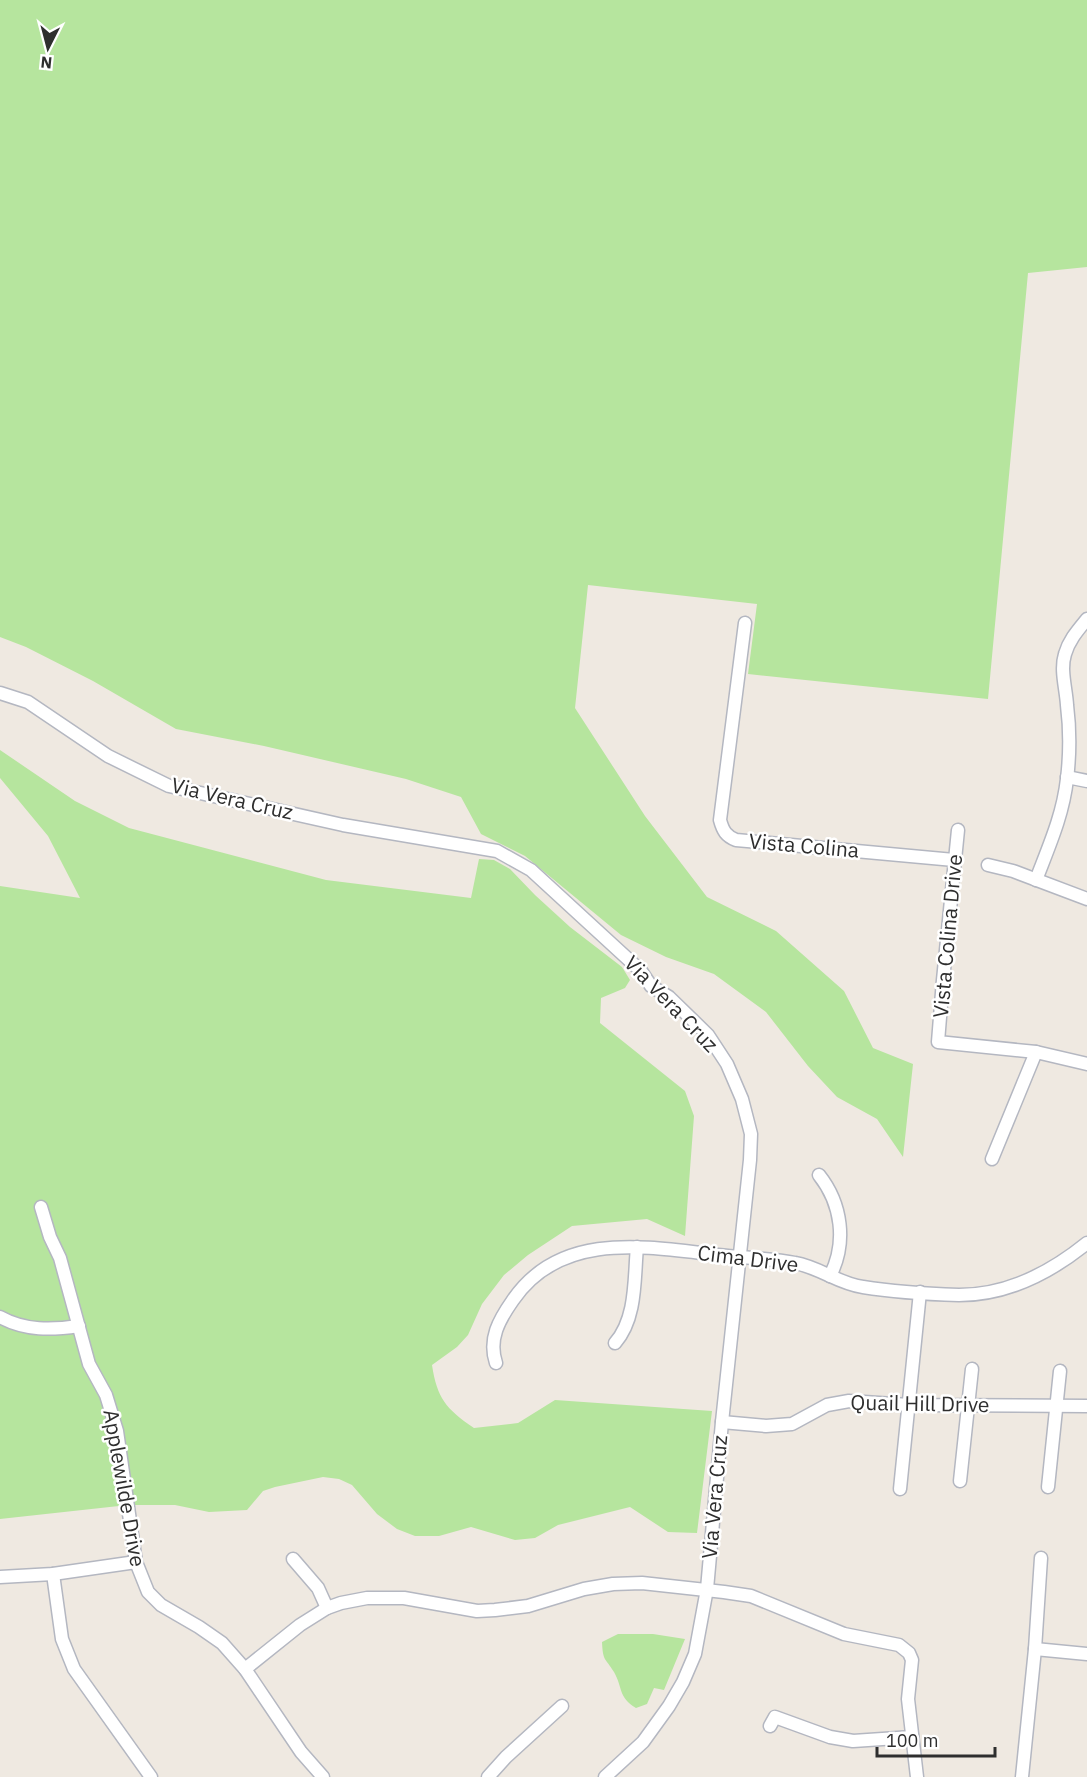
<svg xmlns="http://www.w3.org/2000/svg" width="1087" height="1777" viewBox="0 0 1087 1777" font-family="'IBM Plex Sans',sans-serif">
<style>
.green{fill:#b6e59e}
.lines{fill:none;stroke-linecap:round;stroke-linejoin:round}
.minor-casing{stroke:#b4b7c1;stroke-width:15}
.minor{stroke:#fff;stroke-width:12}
.labels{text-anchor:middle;stroke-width:5;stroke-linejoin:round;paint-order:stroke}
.street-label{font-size:21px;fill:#2e2e2e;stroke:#fff}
</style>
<rect width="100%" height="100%" fill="#efe9e1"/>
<g class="green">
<path d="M0,0H1087V267L1028,273L988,699L748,674L757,604L588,585L575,708L645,816L707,897L776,931L844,991L873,1048L913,1064L903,1157L877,1119L837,1097L808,1066L766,1012L714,974L666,957L621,935L525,856L481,834L461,797L406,779L264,746L176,729L93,681L26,647L0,637Z"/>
<path d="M0,750L75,801L129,828L326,880L471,898L479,859L494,860L510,869L535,895L570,927L622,967L630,980L625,988L601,998L600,1023L685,1091L694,1116L685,1236L647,1219L572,1226L528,1255L504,1275L482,1304L468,1335L457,1347L432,1365C437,1398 446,1409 474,1428L518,1423L555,1400L712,1411L697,1533L668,1532L630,1507L558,1525L535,1538L515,1540L471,1527L439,1536H415L397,1529L377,1514L352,1485L339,1479L323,1477L275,1487L263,1491L247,1510L209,1512L175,1505H128L0,1519V886L80,898L48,836L0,778Z"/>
<path d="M618,1634H653L685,1639L664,1690L654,1688L647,1704L636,1708C618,1697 623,1688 614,1672C605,1657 603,1662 602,1642Z"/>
</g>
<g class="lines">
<g class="minor-casing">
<g id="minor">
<path d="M745,623L720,820C723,831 726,836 736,840L954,860"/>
<path d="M0,693L28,702L108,756L169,786L343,825L497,851L531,870L641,971L651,986L669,997L708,1035L727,1064L742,1099L751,1134L750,1160L722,1422L707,1589L695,1654L683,1682L669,1706L643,1742L605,1777"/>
<path d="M1067,777L1087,781"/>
<path d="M958,830L943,980L938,1042L1036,1052L1087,1064"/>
<path d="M988,865L1013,871L1087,899"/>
<path d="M1036,880C1049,846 1063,815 1067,779C1070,754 1070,729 1067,705C1066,688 1060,670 1065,654C1069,640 1078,630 1087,619"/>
<path d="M992,1159L1036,1052"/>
<path d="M819,1175C842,1204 847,1243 830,1276"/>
<path d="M41,1207L50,1237L60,1258L89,1364L106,1395L117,1431L136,1562L148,1592L161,1605L199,1627L222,1643L245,1669L301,1752L323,1777"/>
<path d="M0,1317C25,1331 52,1330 79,1326"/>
<path d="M615,1343C637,1318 634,1278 637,1247"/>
<path d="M496,1363C488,1339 499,1320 513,1300C561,1230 647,1247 718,1255C744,1258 770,1258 795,1263C819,1267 839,1284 863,1287C894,1292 928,1294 959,1295C1007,1295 1050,1273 1087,1243"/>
<path d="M722,1422L766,1426L792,1424L827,1405L849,1401L909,1405L1087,1406"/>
<path d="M960,1481L972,1369"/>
<path d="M1048,1487L1060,1371"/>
<path d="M900,1489L920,1292"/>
<path d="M293,1559L318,1588L327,1608"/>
<path d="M53,1574L62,1639L74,1669L151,1777"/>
<path d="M0,1577L53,1574L136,1562"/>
<path d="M1035,1649L1087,1654"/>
<path d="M245,1669L300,1625L327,1608L341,1603L367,1598H404L477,1611L495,1610L528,1606L584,1589L613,1584L642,1583L724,1592L751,1596L844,1634L899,1645L909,1653L912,1660L908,1699L917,1777"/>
<path d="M770,1726L775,1717L830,1737L853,1741L912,1737"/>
<path d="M488,1777L506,1757L562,1706"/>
<path d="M1022,1777L1035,1649L1041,1558"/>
</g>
</g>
<use href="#minor" class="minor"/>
</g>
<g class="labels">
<g class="street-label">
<text transform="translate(232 799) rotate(13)" y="7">Via Vera Cruz</text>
<text transform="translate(804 846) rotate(5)" y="7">Vista Colina</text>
<text transform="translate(948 936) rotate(-85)" y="7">Vista Colina Drive</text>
<text transform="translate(671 1004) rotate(46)" y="7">Via Vera Cruz</text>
<text transform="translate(748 1259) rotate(7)" y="7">Cima Drive</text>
<text transform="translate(920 1404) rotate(1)" y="7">Quail Hill Drive</text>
<text transform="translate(124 1488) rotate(80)" y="7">Applewilde Drive</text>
<text transform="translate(715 1497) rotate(-85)" y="7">Via Vera Cruz</text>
</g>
</g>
<g transform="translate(48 48) rotate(186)" stroke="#ffffff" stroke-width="4.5" paint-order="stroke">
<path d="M0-4.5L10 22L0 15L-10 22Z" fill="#2e2e2e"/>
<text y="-9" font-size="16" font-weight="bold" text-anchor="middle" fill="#2e2e2e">N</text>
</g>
<path d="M877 1747v9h118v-9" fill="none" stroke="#2e2e2e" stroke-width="3"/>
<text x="886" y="1747" font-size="18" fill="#2e2e2e" stroke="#ffffff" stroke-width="4.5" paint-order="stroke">100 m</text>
</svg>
